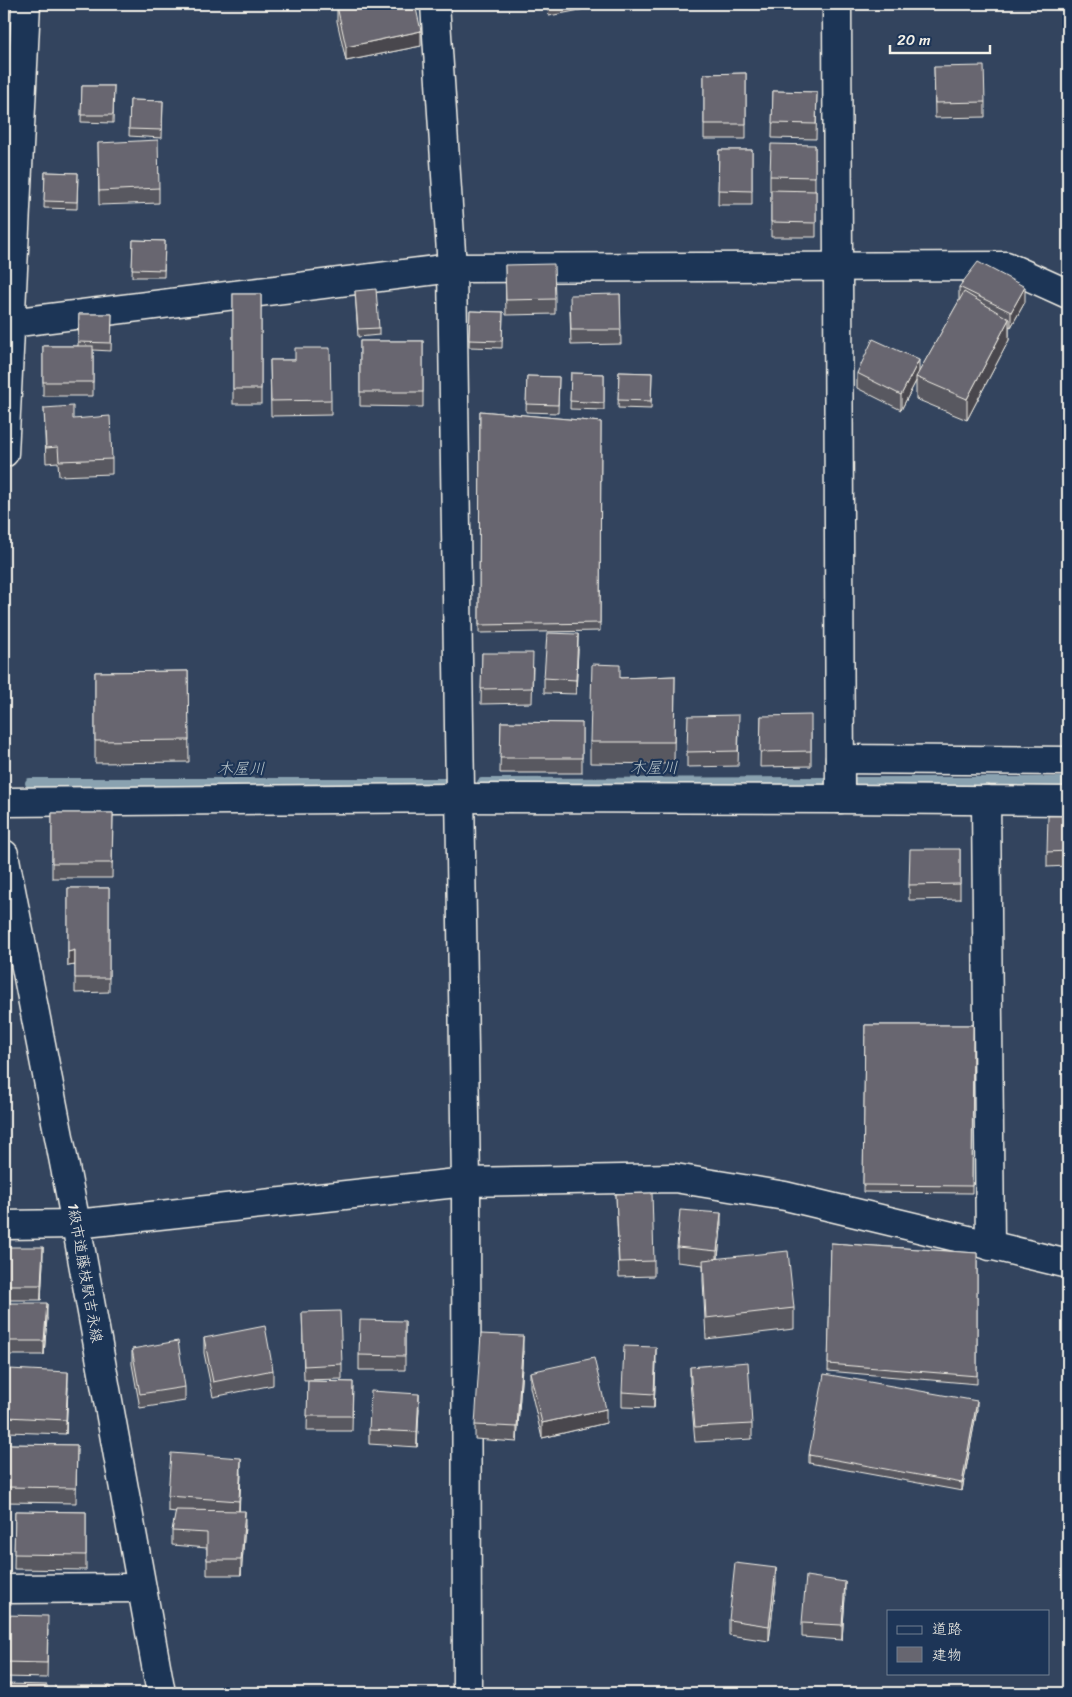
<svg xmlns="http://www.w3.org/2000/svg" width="1072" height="1697" viewBox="0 0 1072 1697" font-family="Sriracha,'Klee One',sans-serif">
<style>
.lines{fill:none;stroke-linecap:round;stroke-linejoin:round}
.stream{stroke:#8aa2b0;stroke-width:10}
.minor-casing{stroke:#f4f1e8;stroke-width:31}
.tertiary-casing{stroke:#f4f1e8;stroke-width:31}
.minor{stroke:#1d3557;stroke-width:28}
.tertiary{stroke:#1d3557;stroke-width:28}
.wall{fill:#595860;stroke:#f4f1e8}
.shaded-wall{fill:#48474e;stroke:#f4f1e8}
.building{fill:#676670;stroke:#f4f1e8}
.labels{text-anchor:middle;stroke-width:4.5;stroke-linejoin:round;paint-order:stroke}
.street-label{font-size:15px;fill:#f4f1e8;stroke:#1d3557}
.water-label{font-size:16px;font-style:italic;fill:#b6c3c7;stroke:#1d3557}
</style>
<rect width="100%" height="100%" fill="#33445e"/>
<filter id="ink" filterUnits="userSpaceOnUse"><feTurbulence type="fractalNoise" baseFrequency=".02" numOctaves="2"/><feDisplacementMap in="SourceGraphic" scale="10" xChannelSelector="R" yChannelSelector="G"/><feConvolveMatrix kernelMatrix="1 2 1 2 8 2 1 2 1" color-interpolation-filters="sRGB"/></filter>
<g filter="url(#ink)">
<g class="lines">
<g class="stream">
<path d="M854,782H1068"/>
<path d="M30,783H451"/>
<path d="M482,783L826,782"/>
</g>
<g class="minor-casing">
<g id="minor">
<path d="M435,4L452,268L466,1182L467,1693"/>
<path d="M837,4L840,799"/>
<path d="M10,323L452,268L1006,266L1068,294"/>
<path d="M840,759L1068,761"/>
<path d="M986,800L990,1246"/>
<path d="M4,802L461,798L840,799L1068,801"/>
<path d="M4,1589L141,1588"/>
</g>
</g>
<g class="tertiary-casing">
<g id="tertiary">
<path d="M4,453L26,4"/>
<path d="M4,854L76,1224L161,1693"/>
<path d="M4,1225L76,1224L466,1182L675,1178L785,1196L1068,1264"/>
</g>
</g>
<use href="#minor" class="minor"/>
<use href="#tertiary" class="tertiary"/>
</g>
<g class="wall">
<path d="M547,4H606V5L549,16Z"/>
<path d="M337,6L421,46L346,61L337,21Z"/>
<path d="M934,67L985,102V117L935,118Z"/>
<path d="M746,73V139H704V74Z"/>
<path d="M82,86H114L113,123L81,122Z"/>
<path d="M773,91L817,92L816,139L772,138Z"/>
<path d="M130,100L163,101L162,138L129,136Z"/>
<path d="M98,143L159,188V203L99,205Z"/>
<path d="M815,145V191H816V237H771V191H770V176Z"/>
<path d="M719,150H752V205H718Z"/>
<path d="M45,172L78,173L77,209L44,208Z"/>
<path d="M133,240L165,241L164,277H132Z"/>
<path d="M505,265L555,299V314L506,315Z"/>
<path d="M959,287L1025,302L1011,327L1009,326V340L967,420L916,399V381L901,410L857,388V373L919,372L959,301Z"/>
<path d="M355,291L379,328V335L358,337Z"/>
<rect x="233" y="294" width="28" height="110"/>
<path d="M620,294L621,344L571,345L570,310Z"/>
<path d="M470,311L503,312L502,348L469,347Z"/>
<path d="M79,314H112L111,351L93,350V396H43V346H78Z"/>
<path d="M360,341H423V407L360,406Z"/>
<path d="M270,360H295L331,400V415L271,416Z"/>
<path d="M619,372L652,373L651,409L618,408Z"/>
<path d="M571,373L604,374V410L570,409Z"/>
<path d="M527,376L559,377L558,413L526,412Z"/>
<path d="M44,408L73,419L112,459V474L59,476L58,462L46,463Z"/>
<path d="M480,411L601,422L600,631L479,633Z"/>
<path d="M578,649L576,694L544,693V678Z"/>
<path d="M482,653L533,667L532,703L481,704Z"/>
<path d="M188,671L189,762L95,763V672Z"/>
<path d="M675,676L674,764L590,763V742L620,678Z"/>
<path d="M761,716L811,730V766L760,767Z"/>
<path d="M501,722L582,723V773H500Z"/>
<path d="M739,730L738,766L687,767V752Z"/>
<path d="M52,813H113L112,878H52Z"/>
<path d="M1068,816V866L1047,867V852Z"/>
<path d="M960,849V899L909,900V885Z"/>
<path d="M1064,875H1068V939H1063Z"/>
<path d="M68,888H109V992L75,993V965L68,966Z"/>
<path d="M1065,955H1068V1019H1064Z"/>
<path d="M865,1025H973L972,1193L863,1192Z"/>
<path d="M616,1194L654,1261V1276L619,1277Z"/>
<path d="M721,1228L718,1258L794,1308V1329L706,1339L703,1281V1265L677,1262V1247Z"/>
<path d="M831,1243L977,1253V1384L828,1371Z"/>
<path d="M4,1247L43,1262L41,1300H4Z"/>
<path d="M5,1303L47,1318L44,1355H7L5,1317Z"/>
<path d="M302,1312L342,1364V1379L304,1380Z"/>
<path d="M405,1321V1370H359V1355Z"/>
<path d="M204,1338L273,1370V1385L213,1397L204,1353Z"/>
<path d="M132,1349L185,1387V1401L140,1408L132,1364Z"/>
<path d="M523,1351L517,1442L475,1439V1425Z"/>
<path d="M656,1362L654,1408L622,1407V1392Z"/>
<path d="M690,1367L752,1424V1439L695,1442L690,1382Z"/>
<path d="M530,1372L606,1423L542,1438L530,1387Z"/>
<path d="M308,1381L353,1382L352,1431H307Z"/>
<path d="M68,1387L66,1434L7,1432V1417Z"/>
<path d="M419,1408L417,1447L369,1444V1430Z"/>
<path d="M977,1409L962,1491L809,1463V1455Z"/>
<path d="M6,1444L77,1445L76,1503L5,1502Z"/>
<path d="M241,1473L239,1511L245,1526L241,1575H207V1548L172,1545V1531L176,1512L168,1511V1496Z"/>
<path d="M15,1511L86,1512V1570L14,1569Z"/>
<path d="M776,1583L769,1641L729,1635V1620Z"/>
<path d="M845,1597L842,1640L802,1637V1623Z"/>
<path d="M4,1615L48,1630L47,1678L4,1677Z"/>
</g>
<g class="shaded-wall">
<path d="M421,31V46L346,61V47Z"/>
<path d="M1025,287V302L1011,327V312Z"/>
<path d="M1009,319V340L967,420V399Z"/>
<path d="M919,360V375L916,377V381L901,410V395Z"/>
<path d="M578,634V649L576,694V680Z"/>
<path d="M75,950V965L68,966V952Z"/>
<path d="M721,1213V1228L717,1266V1251Z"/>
<path d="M43,1247V1262L41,1300V1285Z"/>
<path d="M47,1303V1318L44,1355V1341Z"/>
<path d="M523,1336V1351L517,1442V1427Z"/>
<path d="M656,1347V1362L654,1408V1394Z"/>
<path d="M68,1372V1387L66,1434V1420Z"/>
<path d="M419,1394V1408L417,1447V1432Z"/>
<path d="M977,1401V1409L962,1491V1483Z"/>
<path d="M606,1409V1423L542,1438V1423Z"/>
<path d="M241,1458V1473L239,1516V1501Z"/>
<path d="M245,1511V1526L241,1575V1560Z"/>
<path d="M776,1568V1583L769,1641V1626Z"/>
<path d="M845,1582V1597L842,1640V1625Z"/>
</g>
<g class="building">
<path d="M350,4H415L421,31L346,47L337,6Z"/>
<path d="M984,66L985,102L935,103L934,67Z"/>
<path d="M746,73V124H704V74Z"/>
<path d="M82,86H114L113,115H81Z"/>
<path d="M773,91L817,92L816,124L772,123Z"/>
<path d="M130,100L163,101L162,130L129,129Z"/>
<path d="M158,140L159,188L99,191L98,143Z"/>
<path d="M771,144L815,145V177L770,176Z"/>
<path d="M719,150H752V191L718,190Z"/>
<path d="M45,172L78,173L77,202L44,201Z"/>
<path d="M771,190L816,191V223L771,222Z"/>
<path d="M133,240L165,241L164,270L132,269Z"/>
<path d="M978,262L1025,287L1011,312L959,287Z"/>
<path d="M554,264L555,299L506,300L505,265Z"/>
<path d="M376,289L379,328L358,329L355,291Z"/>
<path d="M964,292L1009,319L967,399L916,377Z"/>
<rect x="233" y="294" width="28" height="95"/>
<path d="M620,294L621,330H571L570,295Z"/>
<path d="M470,311L503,312L502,341L469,340Z"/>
<path d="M79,314H112L111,343L78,342Z"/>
<path d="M873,339L919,360L901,395L857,373Z"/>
<rect x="360" y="341" width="63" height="51"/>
<rect x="43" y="346" width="50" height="36"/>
<path d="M295,348H330L331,400L271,401L270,360H295Z"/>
<path d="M619,372L652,373L651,401L618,400Z"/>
<path d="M571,373L604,374V403L570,401Z"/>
<path d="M527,376L559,377L558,405L526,404Z"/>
<path d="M73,406V419L110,416L112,459L59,461L58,447L46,448L44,408Z"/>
<path d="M480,411L601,422L600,623L479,625Z"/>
<path d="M547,633L578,634L576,680L544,678Z"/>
<path d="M482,653H533L532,688L481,689Z"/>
<path d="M592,664L620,665V678L675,676L674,742H590Z"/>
<path d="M188,671L189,740L95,741V672Z"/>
<path d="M739,715L738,751L687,752L688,716Z"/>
<path d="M811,715V751L760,752L761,716Z"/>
<path d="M501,722L582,723V758H500Z"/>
<path d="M52,813H113L112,863H52Z"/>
<path d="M1048,816H1068V851L1047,852Z"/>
<path d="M910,849H960V884L909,885Z"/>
<path d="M1064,875H1068V924H1063Z"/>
<path d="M68,888H109V978H75V950L68,952Z"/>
<path d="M1065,955H1068V1004H1064Z"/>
<path d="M865,1025H973L972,1186L863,1185Z"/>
<path d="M652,1193L654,1261L619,1262L616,1194Z"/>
<path d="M680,1210L721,1213L717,1251L677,1247Z"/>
<path d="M831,1243L977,1253V1376L828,1364Z"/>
<path d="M4,1247H43L41,1285H4Z"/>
<path d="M788,1251L794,1308L706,1318L703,1260Z"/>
<path d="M5,1303H47L44,1341H7Z"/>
<path d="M340,1311L342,1364L304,1366L302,1312Z"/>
<path d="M360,1320L405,1321V1356L359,1355Z"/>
<path d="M265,1326L273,1370L213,1382L204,1338Z"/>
<path d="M481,1334L523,1336L517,1427L475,1425Z"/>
<path d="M178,1341L185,1387L140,1394L132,1349Z"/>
<path d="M624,1346L656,1347L654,1394L622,1392Z"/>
<path d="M594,1358L606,1409L542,1423L530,1372Z"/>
<path d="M748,1362L752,1424L695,1427L690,1367Z"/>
<path d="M9,1369L68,1372L66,1420L7,1417Z"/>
<path d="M824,1374L977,1401L962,1483L809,1455Z"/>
<path d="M308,1381L353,1382L352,1416H307Z"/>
<path d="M371,1391L419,1394L417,1432L369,1430Z"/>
<path d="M6,1444L77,1445L76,1488L5,1487Z"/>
<path d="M171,1453L241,1458L239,1501L168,1496Z"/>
<path d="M176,1510L245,1511L241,1560H207V1533L172,1531Z"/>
<path d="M15,1511L86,1512V1555L14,1554Z"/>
<path d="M735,1563L776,1568L769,1626L729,1620Z"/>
<path d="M806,1576L845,1582L842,1625L802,1623Z"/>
<path d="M4,1615L48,1616L47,1663L4,1662Z"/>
<path d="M4,1684L47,1685V1693H4Z"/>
<rect x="55" y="1686" width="55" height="7"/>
</g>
</g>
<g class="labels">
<g class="street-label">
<text transform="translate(85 1273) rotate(80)" y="5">1級市道藤枝駅吉永線</text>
</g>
<g class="water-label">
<text x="654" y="773">木屋川</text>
<text x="241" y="774">木屋川</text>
</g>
</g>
<rect width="1072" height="1697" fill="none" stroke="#1d3557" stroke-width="20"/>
<rect x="10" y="10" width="1052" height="1677" fill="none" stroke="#f4f1e8" stroke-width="2" filter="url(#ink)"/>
<rect x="887" y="1610" width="162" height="65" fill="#1d3557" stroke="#738091"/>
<rect x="897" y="1626" width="25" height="8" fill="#1d3557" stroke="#738091"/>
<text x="932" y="1634" font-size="15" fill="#f4f1e8">道路</text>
<rect x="897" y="1647" width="25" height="15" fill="#676670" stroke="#738091"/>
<text x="932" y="1660" font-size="15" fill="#f4f1e8">建物</text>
<path d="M890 45v8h100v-8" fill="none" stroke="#f4f1e8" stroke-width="2.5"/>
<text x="897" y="45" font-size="15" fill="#f4f1e8" stroke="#1d3557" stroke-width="4" paint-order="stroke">20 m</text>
</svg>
